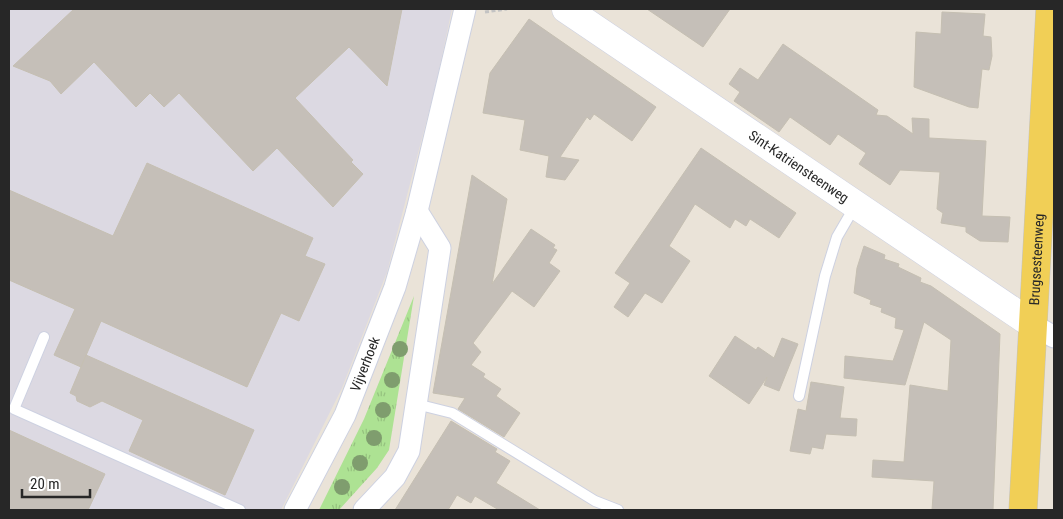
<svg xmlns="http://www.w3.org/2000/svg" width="1063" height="519" viewBox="0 0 1063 519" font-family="'Roboto Condensed',sans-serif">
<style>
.industrial{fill:#dcd9e2}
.grass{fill:url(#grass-tufts)}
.building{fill:#c5bfb8;stroke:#c5bfb2}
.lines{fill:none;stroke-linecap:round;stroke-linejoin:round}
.lane-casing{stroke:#cdd1e1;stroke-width:12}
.street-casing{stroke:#cdd1e1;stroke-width:23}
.secondary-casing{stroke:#cdd1e1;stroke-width:29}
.primary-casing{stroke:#c3c3c3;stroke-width:29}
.path{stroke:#c3c3c3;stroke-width:3;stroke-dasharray:4 2.5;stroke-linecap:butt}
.lane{stroke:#fff;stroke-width:10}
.street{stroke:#fff;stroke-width:21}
.secondary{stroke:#fff;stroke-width:28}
.primary{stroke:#f1cf56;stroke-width:28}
.tree{fill:#7f9d6e}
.labels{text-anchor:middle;stroke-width:4;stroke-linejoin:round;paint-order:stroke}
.street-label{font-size:14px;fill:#272727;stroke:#fff}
</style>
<defs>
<pattern id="grass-tufts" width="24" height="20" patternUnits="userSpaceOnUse" patternTransform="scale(1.25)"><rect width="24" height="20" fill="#ade293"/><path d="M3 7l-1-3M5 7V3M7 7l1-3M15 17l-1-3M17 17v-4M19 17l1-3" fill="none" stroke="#95c27f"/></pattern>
</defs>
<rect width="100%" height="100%" fill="#eae3d8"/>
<path class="industrial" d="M9,9H452L435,88L387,272L342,388L281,510H9Z"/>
<path class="grass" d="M414,296L389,450L377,468L339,510H319L364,419Z"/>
<g class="building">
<path d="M74,9H402L387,86L349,47L295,98L353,160L351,162L363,174L333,207L277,148L253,171L179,93L164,107L150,93L136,107L94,62L61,94L50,81L13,66Z"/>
<path d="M647,9H730L703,47Z"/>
<path d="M942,12L985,14L983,36L991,37L992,56L989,70L982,69L978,108L969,107L914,87L916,32L941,34Z"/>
<path d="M529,19L656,107L632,141L594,114L590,120L587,117L560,157L579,160L565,180L546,177L549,156L520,150L525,120L483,113L490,73Z"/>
<path d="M783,44L878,110L876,115L887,116L913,134L912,118L929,119V138L986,141L982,216L1010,217L1008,242L980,241L966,232V227L941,223L943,213L937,209L940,172L900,170L890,185L859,164L866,153L838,134L830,145L790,117L779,132L734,101L740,92L729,84L740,68L758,80Z"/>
<path d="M701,148L796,213L779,238L750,219L746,226L735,219L730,228L695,204L669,246L690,261L662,303L645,293L628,317L614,307L630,283L615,273Z"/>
<path d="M147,163L313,238L305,256L325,264L299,321L281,313L247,387L101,321L81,367L54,355L75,309L9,280V190L113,236Z"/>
<path d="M472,175L507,199L492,284L531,229L555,245L553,248L557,250L549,263L560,271L534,307L512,291L473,343L481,352L471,365L485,374L483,377L501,389L496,396L520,413L504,437L458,409L465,398L433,393Z"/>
<path d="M864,246L885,255L884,259L899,264L898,267L921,278L920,282L931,286L1000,334L993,510H932L934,481L872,477L873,460L904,462L910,385L948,391L951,340L924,322L905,385L844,378L845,356L893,361L904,330L895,328L896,318L881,312L882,308L870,304L871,300L854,293L857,268Z"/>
<path d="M735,336L756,350L758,347L774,358L782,338L798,344L779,391L764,385L767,377L749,404L709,376Z"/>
<path d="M86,355L254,430L225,495L129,451L143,420L102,401L90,407L77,401L76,396L70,393Z"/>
<path d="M811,382L844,387L840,418L857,419L856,436L826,434L823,449L812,447L810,454L790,451L798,409L806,411Z"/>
<path d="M451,421L497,449L495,452L510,461L496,483L540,510H499L475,496L471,503L457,495L448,510H395Z"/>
<path d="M9,430L105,474L88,510H9Z"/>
</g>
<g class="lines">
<g class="lane-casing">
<g id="lane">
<path d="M44,337L14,409L240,510"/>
<path d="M799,396L825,276L837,237L855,206"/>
<path d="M416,404L452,413L595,501L618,510"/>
</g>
</g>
<g class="street-casing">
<g id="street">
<path d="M1032,324L1054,337"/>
<path id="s1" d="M295,510L345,415L395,287L417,211L465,9"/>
<path d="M364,510L395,477L409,451L440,248L417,211"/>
</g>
</g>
<g class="secondary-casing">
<g id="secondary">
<path id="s2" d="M566,9L1032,324"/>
</g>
</g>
<g class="primary-casing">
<g id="primary">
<path id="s3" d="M1023,510L1050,9"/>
</g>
</g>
<path class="path" d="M485,12L507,9"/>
<use href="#lane" class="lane"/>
<use href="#street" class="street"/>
<use href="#secondary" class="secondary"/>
<use href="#primary" class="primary"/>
</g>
<g class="tree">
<circle cx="400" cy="349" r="8"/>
<circle cx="392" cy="380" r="8"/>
<circle cx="383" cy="410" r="8"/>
<circle cx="374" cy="438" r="8"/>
<circle cx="360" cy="463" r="8"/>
<circle cx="342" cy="487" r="8"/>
</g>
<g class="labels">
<g class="street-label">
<text dy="5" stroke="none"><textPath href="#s2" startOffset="281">Sint-Katriensteenweg</textPath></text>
<text dy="5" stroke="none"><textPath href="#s3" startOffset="251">Brugsesteenweg</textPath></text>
<text dy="5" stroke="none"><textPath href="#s1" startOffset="162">Vijverhoek</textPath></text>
</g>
</g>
<rect width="1063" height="519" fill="none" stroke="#272727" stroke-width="20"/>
<path d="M22 489v8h68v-8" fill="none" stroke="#272727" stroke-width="2.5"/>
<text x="30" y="489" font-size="15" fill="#272727" stroke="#ffffff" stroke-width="4" paint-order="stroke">20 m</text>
</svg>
